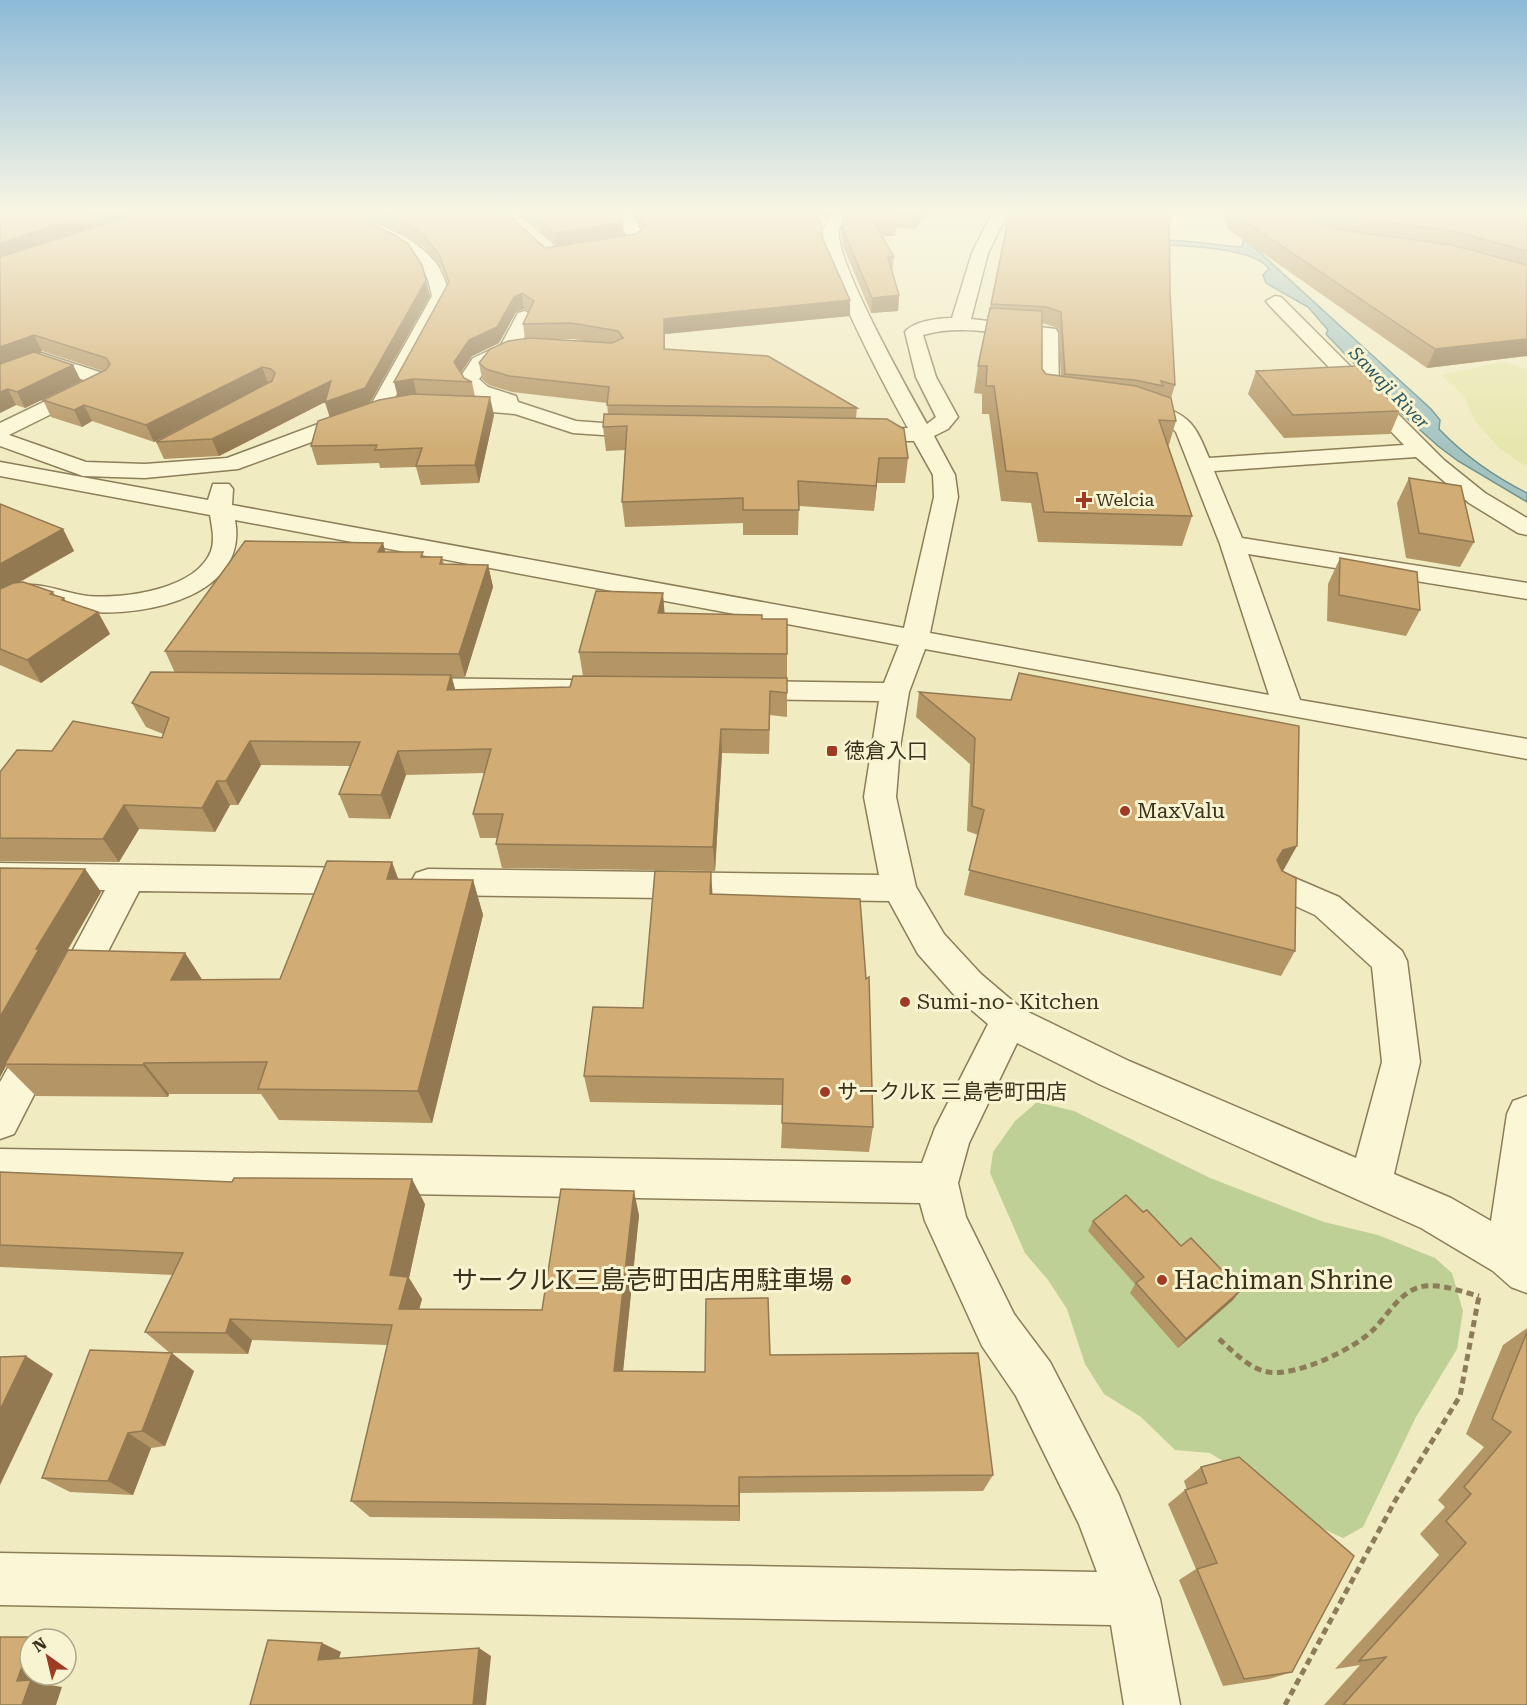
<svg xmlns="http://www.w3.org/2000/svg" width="1527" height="1705" viewBox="0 0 1527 1705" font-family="'Roboto Serif','Noto Sans JP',serif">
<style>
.farmland{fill:#e6e7ae}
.green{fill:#bed095}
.water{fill:#a4c3c0;stroke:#6b928f;stroke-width:1.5}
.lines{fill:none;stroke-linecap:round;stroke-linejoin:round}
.minor-casing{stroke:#8c7d58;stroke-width:3}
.path{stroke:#8c7d58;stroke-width:5;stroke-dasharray:7 4.5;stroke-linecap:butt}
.minor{fill:#fbf7d6;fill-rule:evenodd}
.wall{fill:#b49565;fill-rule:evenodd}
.shaded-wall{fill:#927952}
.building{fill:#d1ad75;stroke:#927952;stroke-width:1.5}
.poi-dot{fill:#9f3a24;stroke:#f8f4d2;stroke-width:2}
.labels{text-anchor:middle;stroke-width:6;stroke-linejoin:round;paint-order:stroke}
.far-water-label{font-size:18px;font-style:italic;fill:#2b555b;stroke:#f8f4d2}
.far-poi-label{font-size:18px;fill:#3b311d;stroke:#f8f4d2;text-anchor:start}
.poi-label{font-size:21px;fill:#3b311d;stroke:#f8f4d2;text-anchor:start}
.near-poi-label{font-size:26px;fill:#3b311d;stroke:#f8f4d2;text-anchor:end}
</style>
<rect width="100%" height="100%" fill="#f1ebc2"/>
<path class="farmland" d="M1504,362L1527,369V467L1499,448L1475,421L1464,396L1441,375Z"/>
<path class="green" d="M1037,1102L1074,1111L1210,1178L1324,1222L1378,1235L1435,1258L1452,1273L1463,1311L1457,1349L1416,1417L1363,1527L1343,1538L1304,1520L1258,1483L1210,1453L1175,1450L1141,1417L1104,1394L1085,1364L1067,1309L1048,1280L1025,1253L990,1173L993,1152L1015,1121Z"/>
<path class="water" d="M1244,238L1431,409L1440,420L1439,429C1464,455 1495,477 1527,493V502L1458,461L1438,446L1401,413L1326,334L1328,330L1308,307L1266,283L1263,275L1269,269C1255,246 1171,245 1145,244C1164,234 1219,247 1242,247Z"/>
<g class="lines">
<g class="minor-casing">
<g id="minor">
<path d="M299,211C344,211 405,225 435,262C443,272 446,284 450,296L386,414H372L368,410L432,296C430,287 428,277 423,270C399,233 340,225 301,214Z"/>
<path d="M505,211H539L531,216L500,219L498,216Z"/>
<path d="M616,211H632L645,241C638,250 607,253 596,251L594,247L596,243L627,238Z"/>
<path d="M835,211H851C847,217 840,225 839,231C835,261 909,392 927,424L936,417L916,377L905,332C913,321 939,318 952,318L972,253L993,211H1009L988,253L971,319L1056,329L1058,333L1059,392L1078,395L1081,399L1078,403L1071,405L1042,401L1039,397V338C1001,334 960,324 923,335L936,377L958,417L948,429L934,436L955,475L958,497L930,633L1269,695L1220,544L1176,432L1163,420L1127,409L1124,405L1127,401C1137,398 1145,402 1154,404C1190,415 1195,424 1209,458L1404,445L1269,305L1266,301L1275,296L1281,297L1444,460L1485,493L1527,518V535L1518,533L1469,503L1416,457L1214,471L1242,538L1527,583V599L1248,554L1300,700L1527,739V759L925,649L909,692L900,747L896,797L916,887L944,934L981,974L1022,1009L1129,1061L1356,1158L1382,1062L1372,967L1315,915L1271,895L1266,886L1271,877L1283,873L1339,897L1402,951L1407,961L1420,1062L1394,1174L1451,1198L1491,1221L1507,1114L1513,1101L1527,1096V1293L1511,1287L1493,1271L1421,1228L1101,1085L1017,1043L969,1143L958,1183L966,1217L1014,1314L1050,1362L1119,1495L1160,1599L1180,1705H1124L1111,1625L0,1605V1553L1097,1572L1079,1524L1016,1396L982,1346L925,1221L920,1203L0,1187V1149L922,1163L935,1128L988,1024L955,996L918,954L889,901L428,895L416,891L411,882L416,873L428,869L879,875L864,797L879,701L742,699L732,697L728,690L732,683L742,681L884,683L899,645L235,520C249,595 148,616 92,612C72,611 53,602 33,601C24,601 10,612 0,615V596C8,592 16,586 25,585C42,583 70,594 88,596C123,599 196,590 211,551C215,540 212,527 210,515L0,476V462L208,500L213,484H229L233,489L232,505L904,628L934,497L933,475L914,441H861L853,439L850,434L853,429L908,428C890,396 817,260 823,231C824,225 831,217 835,211Z"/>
<path d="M525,311L534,317L519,349L516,353L492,363L479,379L488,387L516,396L518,402L576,421L655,427L658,432L655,437L647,438L573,433L515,414L440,408L437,404L440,400H485L469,393L459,379L473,358L501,345L518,313Z"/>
<path d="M41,353L112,376L115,380L112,384L9,435L86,462L145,464L227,458L350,412H366L369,417L366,422L238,469L145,478L83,476L0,446V423L87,381L42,366L0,382V369Z"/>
<path d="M409,678L571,680L581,682L585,689L581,696L571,698L409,696L399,693L395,687L399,681Z"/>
<path d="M0,863L365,868L377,872L382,881L377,890L365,894L139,891L83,1000L70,1004L57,1000L52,989L105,890L0,889Z"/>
<path d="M43,1024L56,1028L62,1040L14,1134L0,1139V1082L30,1028Z"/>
</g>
</g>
<g class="path">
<path d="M1219,1339C1233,1351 1249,1369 1268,1372C1296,1377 1354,1349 1373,1330C1387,1316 1400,1292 1420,1287C1439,1282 1461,1292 1479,1296"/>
<path d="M1285,1705L1395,1501L1460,1396L1479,1296"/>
</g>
<use href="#minor" class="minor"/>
</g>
<g class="wall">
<path d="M0,211H136L129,216L133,215L138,211H504L545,248L555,246L514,211H619L624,236L636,234L642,229L633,211H806L822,237L850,300V316L665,334V349L857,408L856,418L908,458L905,483H877L874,511L799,506L798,535H743V523L625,527L622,502L625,450L606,451L603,427L608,414L607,403L512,392L489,385L482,379L479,363L525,339L523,324L529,312L524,309L516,312L499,343L472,356L461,373L464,378L472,382L475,397L494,415L479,483L421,485L416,467L380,468L379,463L317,465L311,446L330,417L325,402L219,456L164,459L156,442L241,397L154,442L92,421L82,427L51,417L43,400L103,371L42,351L36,353L73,365L81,381L25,408L16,405L0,413ZM338,213L354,215L391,228L424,247L442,269L448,284L398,397L370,403L430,296ZM546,339H573L591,342Z"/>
<path d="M815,211H833L826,220Z"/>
<path d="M845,211H930L915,229L896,228L895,236H882L894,257L892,271L899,295L898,311L871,313L843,246L841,231L842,217Z"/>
<path d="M1010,211L1170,292L1175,385L1171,398L1176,421L1168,448L1192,516L1182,546L1038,542L1031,503L1001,501L989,414H982V394L974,393L978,366ZM1042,323L1058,328L1061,376L1046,374L1042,369Z"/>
<path d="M1224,211H1527V356L1427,368L1228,229Z"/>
<path d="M1256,371L1400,411L1390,434L1284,438L1248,394Z"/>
<path d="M1409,478L1474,542L1460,567L1406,558L1397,503Z"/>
<path d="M0,504L63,529L74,551L20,582L53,592L55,595L64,598L66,601L98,612L110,634L41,683L0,665Z"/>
<path d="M383,543L385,552L424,557H442L444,564L488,565L493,587L465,677H452L455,690L570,687L583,676L579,652L664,614L762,619L787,654V717L770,715L769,754L722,753L715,871L502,868L496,844L497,838H480L473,814L484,773L406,775L390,819L349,818L339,794L350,766L261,765L238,805H230L215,832L139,829L119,862L0,861V772L52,751L162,738L163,734L146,727L132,703L175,673L165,651Z"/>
<path d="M1340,558L1420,610L1406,636L1327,621L1328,584Z"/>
<path d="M919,692L1283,871H1282L1295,951L1281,976L964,895L978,835L967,831L970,764L916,717Z"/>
<path d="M0,868L85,869L101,892L56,970L185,953L202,980L280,979L398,879L473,880L483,915L432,1123L279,1120L261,1094H169L168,1097L36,1096L6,1066L0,1077Z"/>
<path d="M712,894L873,1127L869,1152L781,1148L783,1105L590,1102L584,1076L643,1008Z"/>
<path d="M0,1172L425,1204L409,1278L422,1299L419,1310H542L639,1215L623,1371L705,1372L770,1355L993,1475L983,1491L740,1493V1521L370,1517L351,1501L387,1345L252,1340L248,1354L170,1353L145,1332L173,1275L0,1267Z"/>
<path d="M1093,1221L1233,1300L1178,1348L1130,1293L1135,1284L1088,1231Z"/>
<path d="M1527,1328V1705H1324L1360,1665L1335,1669L1439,1555L1420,1534L1445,1507L1438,1500L1484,1447L1466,1434L1503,1345Z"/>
<path d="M194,1371L165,1446L151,1448L133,1495L70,1492L42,1478Z"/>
<path d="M1201,1467L1292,1672L1269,1679L1223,1686L1179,1580L1196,1569L1168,1504L1185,1490H1187L1184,1481Z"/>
</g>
<g class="shaded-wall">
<path d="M99,211H136L125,219L0,260V243Z"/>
<path d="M827,211H833L826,220Z"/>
<path d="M919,211H930L915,229L916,215Z"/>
<path d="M623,222L624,236L557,248L555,233Z"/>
<path d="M426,280L430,296L369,404L330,418L325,402L219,456L212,439L331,381Z"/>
<path d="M522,293L524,309L516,312L499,343L472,356L457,378L454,362L469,340L514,297Z"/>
<path d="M899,295L898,311L871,313L872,298Z"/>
<path d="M850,300V316L665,334V365L664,319Z"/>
<path d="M34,335L42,351L0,367V347Z"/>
<path d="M1527,339V356L1427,368L1435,349Z"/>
<path d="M73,365L81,381L25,408L17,392Z"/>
<path d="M262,367L268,383L154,442L146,425Z"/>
<path d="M413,379L417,396L398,398L394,382Z"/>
<path d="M8,389L16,405L0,413V392Z"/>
<path d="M490,397L494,415L479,483L475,465Z"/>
<path d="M84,405L92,421L82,427L74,410Z"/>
<path d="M879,458L877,483L874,511L876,486Z"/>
<path d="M63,529L74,551L0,593V564Z"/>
<path d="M383,543L389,565L378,552Z"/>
<path d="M488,565L493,587L465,677L459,654Z"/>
<path d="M663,593L665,618L658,613Z"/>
<path d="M98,612L110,634L41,683L27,660Z"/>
<path d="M451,675L458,699L447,690Z"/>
<path d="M721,729L722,753L715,871L713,847Z"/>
<path d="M250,741L261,765L238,805L226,781Z"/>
<path d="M398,751L406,775L390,819L381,795Z"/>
<path d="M217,781L230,805L215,832L202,808Z"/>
<path d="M124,805L139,829L119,862L103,839Z"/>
<path d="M1297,846L1283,871L1270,875L1277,860L1283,850Z"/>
<path d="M392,862L405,897L387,879Z"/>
<path d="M85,869L101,892L56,970L58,972L5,1064L6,1066L0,1077V1017L36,949Z"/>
<path d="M711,872L713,901L710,894Z"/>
<path d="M473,880L483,915L432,1123L418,1091Z"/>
<path d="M185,953L207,987L171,980Z"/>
<path d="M144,1063L169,1094L168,1097L143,1065Z"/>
<path d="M412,1179L425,1204L409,1278L422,1299L413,1331L399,1309L390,1275Z"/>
<path d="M634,1191L639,1215L621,1391L614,1371Z"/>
<path d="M1241,1290L1233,1300L1178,1348L1186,1339Z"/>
<path d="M230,1319L252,1340L248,1354L226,1333Z"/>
<path d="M172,1353L194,1371L165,1446L142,1431Z"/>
<path d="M26,1356L53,1374L0,1485V1410Z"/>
<path d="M128,1433L151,1448L133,1495L108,1481Z"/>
<path d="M739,1477L740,1493V1521L739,1506Z"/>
<path d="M322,1643L341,1652L336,1668L318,1660Z"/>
<path d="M30,1644V1675H53L50,1685L62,1687L56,1705H22L17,1681Z"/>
<path d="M479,1648L491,1656L486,1705H473Z"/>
</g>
<g class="building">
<path d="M0,211H99L0,243Z"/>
<path d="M138,211H331L363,220L395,235L408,244L422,265L426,280L365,388L325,402L331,381L212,439L156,442L272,381L275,373L271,369L262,367L146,425L84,405L74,410L43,400L106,370L110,364L106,358L34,335L0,347V257L133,215Z"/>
<path d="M382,211H504L545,248L636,234L646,226L639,211H806L809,214L821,220L822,237L850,300L664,319V349L768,356L857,408L607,405L609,387L509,376L486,369L479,363L490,349L508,341L530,338L612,343L623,338L618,331L571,323L523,324L534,301L522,293L514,297L497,327L469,340L454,362L464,378L472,382L413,379L394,382L449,282L439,254L421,233L388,213Z"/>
<path d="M529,211H619L623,222L555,233Z"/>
<path d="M845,211H919L916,215L894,214L896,222H874L894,257H888L899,295L872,298L844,232L842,217Z"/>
<path d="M1010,211H1169L1170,292L1175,385L1161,381L1163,386L1135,380L1065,374L1061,312L1047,307L991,304Z"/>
<path d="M1233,211H1292L1336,229L1452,245L1527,265V339L1435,349L1233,213Z"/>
<path d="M1330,211H1527V251L1454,231L1346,217Z"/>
<path d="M990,308L1042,311V369L1046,374L1136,386L1171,398L1176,421L1159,420L1192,516L1044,512L1037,473L1006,471L994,386H986L987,366H978Z"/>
<path d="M34,352L73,365L17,392L8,389L0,392V364Z"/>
<path d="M1356,366L1400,411L1293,415L1256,371Z"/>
<path d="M413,394L490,397L475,465L416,466L422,448L375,450L377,445L311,446L318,421L379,400Z"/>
<path d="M604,414L887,419L904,429L908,458H879L876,486L798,481L799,510H743V498L622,502L627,426L603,427Z"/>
<path d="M1409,478L1461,486L1474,542L1419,533Z"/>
<path d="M0,504L63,529L0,564Z"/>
<path d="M245,541L383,543L378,552H423L421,557H442L440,564L488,565L459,654L165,651Z"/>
<path d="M1340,558L1417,572L1420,610L1339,595Z"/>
<path d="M23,582L53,592L50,594L64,598L62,600L98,612L27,660L0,649V589L13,583Z"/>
<path d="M596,591L663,593L658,613L762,615V619H787V654L579,652Z"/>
<path d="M151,672L451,675L447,690L570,687L573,676L787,678V693L770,691L769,730L721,729L713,847L496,844L503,814H473L491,749L398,751L381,795L339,794L360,742L250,741L226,781H217L202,808L124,805L103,839L0,838V772L17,750L52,751L73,721L162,738L169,718L132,703Z"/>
<path d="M1019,673L1299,726L1297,846L1283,850L1277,860L1282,871L1296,878L1295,951L969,870L984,810L972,806L975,738L919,692L1011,700Z"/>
<path d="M327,861L392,862L387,879L473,880L418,1091L258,1089L267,1062L144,1063L143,1065L5,1064L68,950L185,953L171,980L280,979Z"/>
<path d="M0,868L85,869L36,949H39L0,1017Z"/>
<path d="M655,871L711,872L710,894L860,899L866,979L869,977L873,1127L782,1123L783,1079L584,1076L593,1007L643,1008Z"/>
<path d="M0,1172L232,1182L234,1178L412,1179L390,1275L408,1277L399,1309L542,1310L561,1189L634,1191L614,1371L705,1372L706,1299L768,1298L770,1355L978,1353L993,1475L739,1477V1506L351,1501L392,1325L230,1319L226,1333L145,1332L183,1253L0,1245Z"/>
<path d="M1126,1195L1143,1212L1147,1210L1181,1246L1191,1238L1241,1290L1186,1339L1136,1283L1144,1277L1093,1221Z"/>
<path d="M1527,1332V1705H1343L1386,1657L1359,1661L1466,1543L1446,1521L1471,1494L1464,1487L1511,1432L1492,1419Z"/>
<path d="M90,1350L172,1353L142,1431L128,1433L108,1481L42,1478Z"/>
<path d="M26,1356L0,1410V1357Z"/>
<path d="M1239,1457L1354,1556L1292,1672L1244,1679L1197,1569L1217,1563L1185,1490L1207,1483L1201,1467Z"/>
<path d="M0,1637H32V1639H30V1644L17,1681L31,1680L22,1705H0Z"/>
<path d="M268,1640L322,1643L318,1660L479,1648L473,1705H250Z"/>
</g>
<linearGradient id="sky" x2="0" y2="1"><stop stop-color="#8dbad8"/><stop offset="0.47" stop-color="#f9f6e4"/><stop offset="1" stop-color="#f9f6e4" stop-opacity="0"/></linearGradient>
<rect width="1527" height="450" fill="url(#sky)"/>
<g class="poi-dot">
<path d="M1081 491h6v6h6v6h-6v6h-6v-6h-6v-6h6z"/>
<rect x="826" y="745" width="12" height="12" rx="3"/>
<circle cx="1125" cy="811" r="6"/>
<circle cx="905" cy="1002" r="6"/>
<circle cx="825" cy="1092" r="6"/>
<circle cx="846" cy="1280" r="6"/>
<circle cx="1162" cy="1280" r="6"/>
</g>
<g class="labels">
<g class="far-water-label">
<text transform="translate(1389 388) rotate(46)" y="6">Sawaji River</text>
</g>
<g class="far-poi-label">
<text x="1096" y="506">Welcia</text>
</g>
<g class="poi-label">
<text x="844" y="758">徳倉入口</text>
<text x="1137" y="818">MaxValu</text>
<text x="917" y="1009">Sumi-no- Kitchen</text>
<text x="837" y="1099">サークルK 三島壱町田店</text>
</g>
<g class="near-poi-label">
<text x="834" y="1289">サークルK三島壱町田店用駐車場</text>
<text x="1174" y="1289" text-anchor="start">Hachiman Shrine</text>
</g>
</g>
<g transform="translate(48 1657) rotate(326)"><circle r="28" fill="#f8f4d2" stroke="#aca68a" stroke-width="1.5"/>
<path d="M0-4.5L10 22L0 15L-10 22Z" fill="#9f3a24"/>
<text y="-9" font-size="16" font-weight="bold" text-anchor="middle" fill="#3b311d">N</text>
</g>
</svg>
